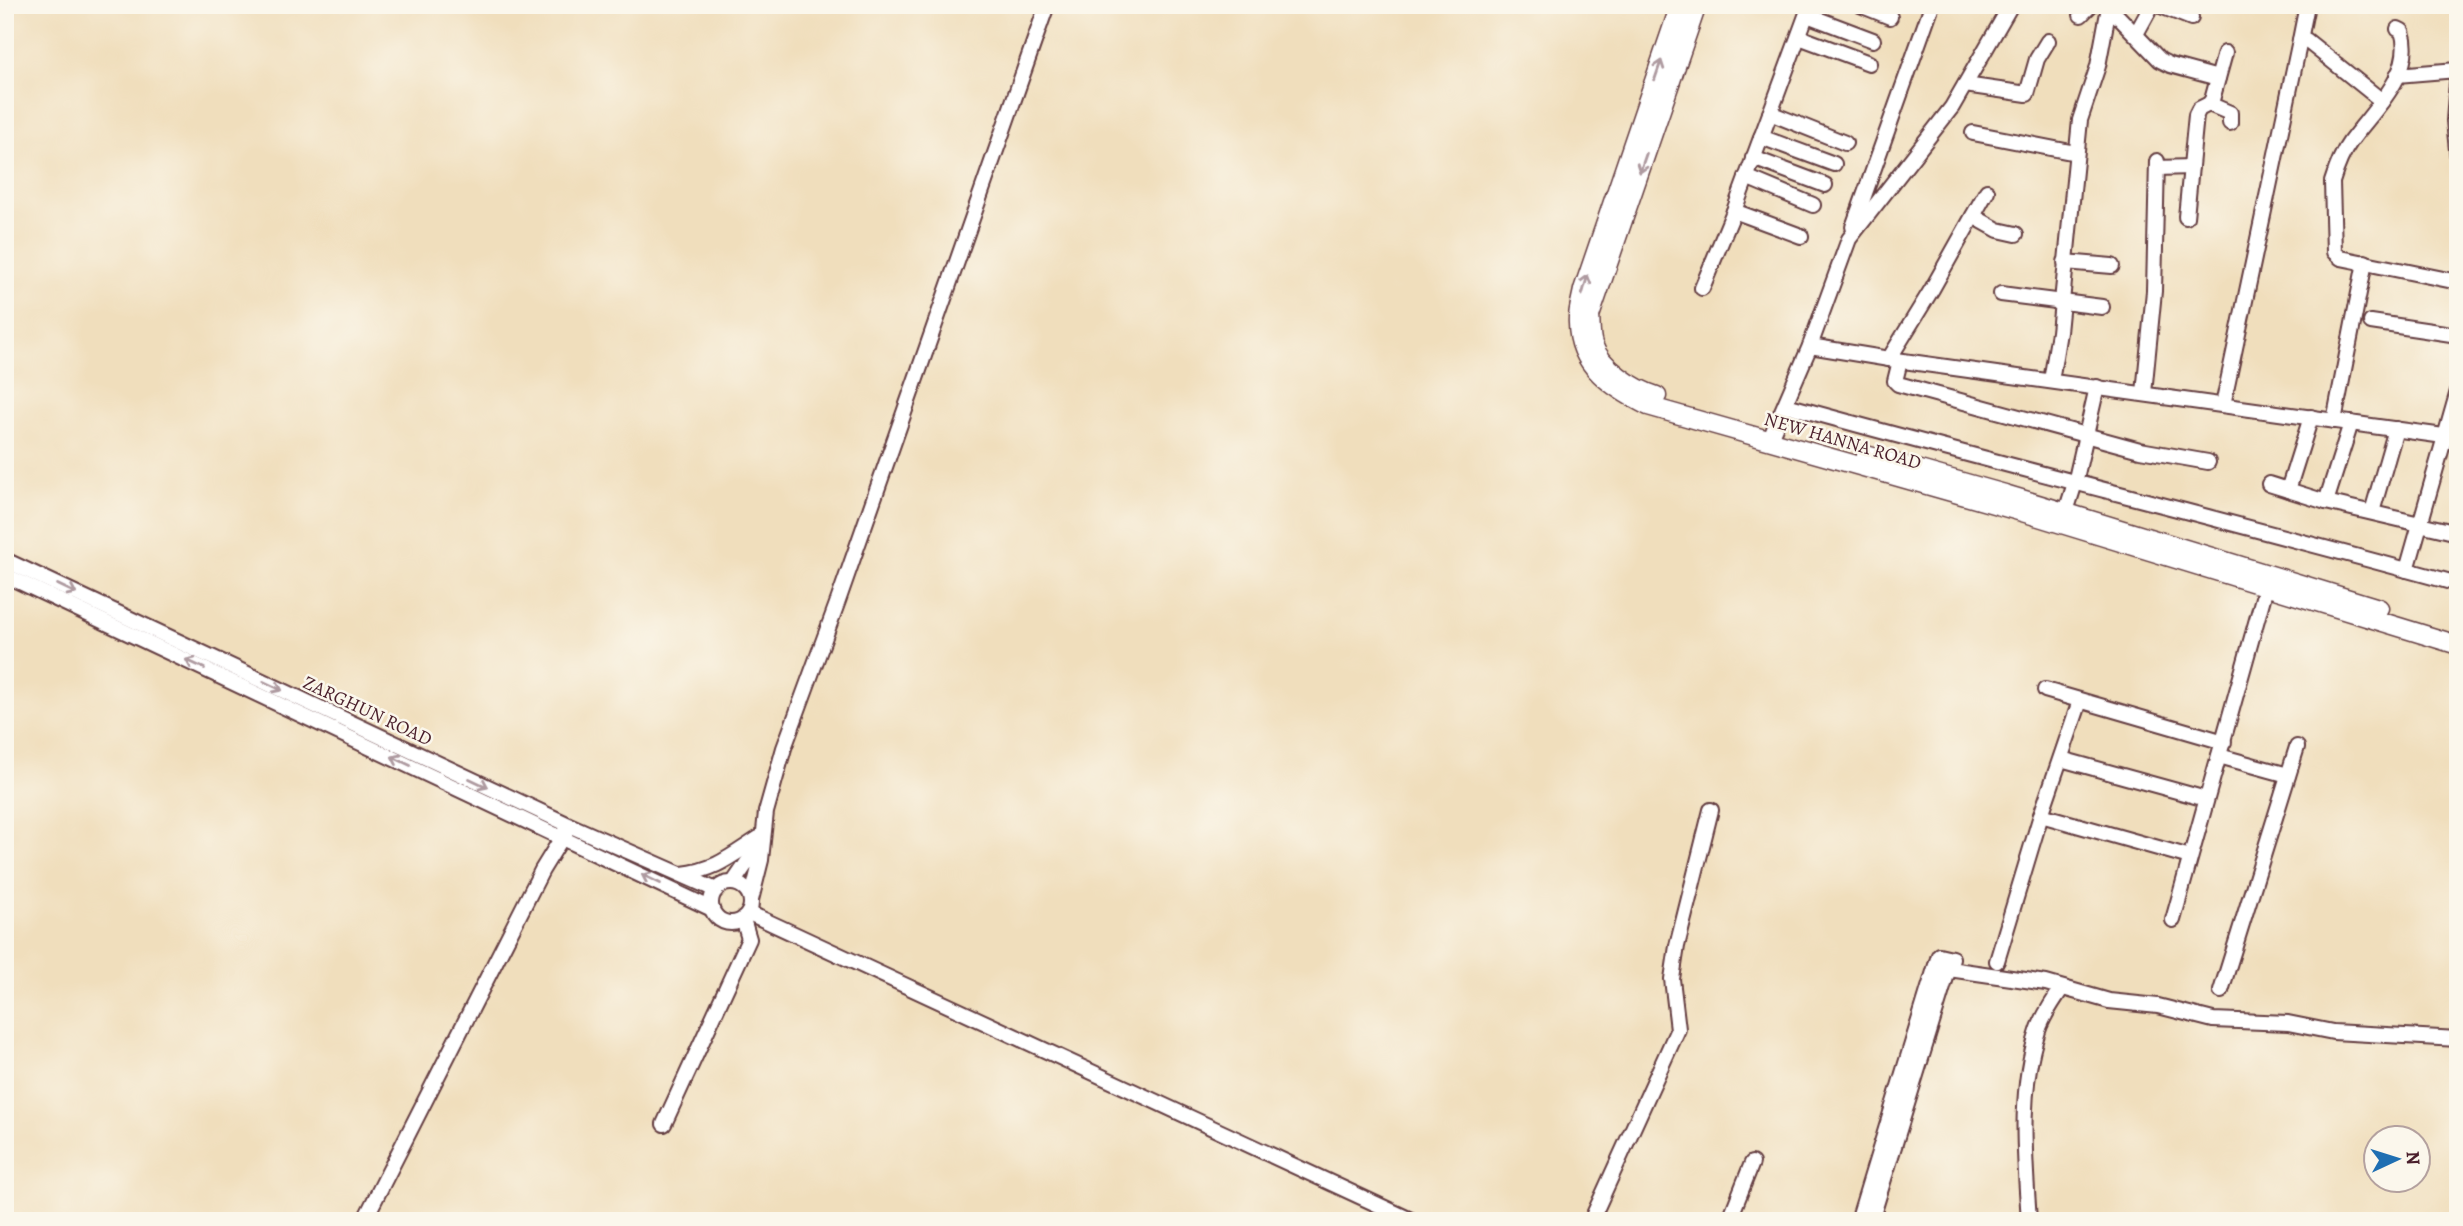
<svg xmlns="http://www.w3.org/2000/svg" width="2463" height="1226" viewBox="0 0 2463 1226" font-family="Alegreya,serif">
<style>
.lines{fill:none;stroke-linecap:round;stroke-linejoin:round}
.minor-casing{stroke:#633c41;stroke-width:18}
.major-casing{stroke:#633c41;stroke-width:21}
.minor{stroke:#fff;stroke-width:14}
.major{stroke:#fff;stroke-width:18}
.oneway{stroke:#ae9aa0}
.labels{text-anchor:middle;stroke-width:5;stroke-linejoin:round;paint-order:stroke}
.street-label{font-size:19px;fill:#4a1f2b;stroke:#fbf7ec}
</style>
<rect width="100%" height="100%" fill="#fbf7ec"/>
<filter id="ink" filterUnits="userSpaceOnUse"><feTurbulence type="fractalNoise" baseFrequency=".0143" numOctaves="2"/><feDisplacementMap in="SourceGraphic" scale="14" xChannelSelector="R" yChannelSelector="G"/><feConvolveMatrix kernelMatrix="1 2 1 2 8 2 1 2 1" color-interpolation-filters="sRGB"/></filter>
<filter id="wash" filterUnits="userSpaceOnUse"><feTurbulence type="fractalNoise" baseFrequency=".00686" numOctaves="4" result="noise"/><feDisplacementMap in="SourceGraphic" scale="28" xChannelSelector="R" yChannelSelector="G"/><feGaussianBlur stdDeviation="1.57" result="paint"/><feColorMatrix in="noise" values="0 0 0 0 0 0 0 0 0 0 0 0 0 0 0 0 0 1.4 0 .05"/><feComposite in="paint" operator="in"/></filter>
<g filter="url(#wash)">
<rect width="100%" height="100%" fill="#f0debc"/>
</g>
<g filter="url(#ink)">
<g class="lines">
<g class="minor-casing">
<g id="minor">
<path d="M1860,5L1890,17"/>
<path d="M2107,5L2160,60L2170,65L2218,78"/>
<path d="M2158,5L2191,18"/>
<path d="M1807,15L1873,40"/>
<path d="M2081,15L2091,5"/>
<path d="M2398,29L2402,31C2416,73 2372,111 2350,142C2342,153 2336,169 2332,182L2334,252L2341,258L2458,282"/>
<path d="M2136,34L2152,5"/>
<path d="M1799,37L1869,63"/>
<path d="M2300,40L2307,5"/>
<path d="M2458,69L2454,121L2458,160"/>
<path d="M2397,75L2457,70"/>
<path d="M1965,85L2027,94L2037,59L2048,41"/>
<path d="M2209,104L2230,113V123"/>
<path d="M1770,113L1845,143"/>
<path d="M1973,133L2076,153"/>
<path d="M1761,137L1834,164"/>
<path d="M1753,158L1825,185"/>
<path d="M2157,168L2191,167"/>
<path d="M1746,177L1813,205"/>
<path d="M2458,187V198"/>
<path d="M1734,211L1801,236"/>
<path d="M1973,216L1998,230L2016,234"/>
<path d="M2186,217L2196,115L2199,109L2209,104L2212,100L2225,53"/>
<path d="M1853,227L1932,5"/>
<path d="M2065,262L2112,266"/>
<path d="M1702,288L1734,211L1810,5"/>
<path d="M2001,294L2102,307"/>
<path d="M2371,322L2458,335"/>
<path d="M1810,346L1889,359L2458,438"/>
<path d="M1889,359L1932,289L1987,191"/>
<path d="M1900,361L1895,381L1898,384L2140,450L2208,462"/>
<path d="M2051,381L2059,332L2080,120L2098,66L2109,7"/>
<path d="M2144,393L2154,291L2157,161"/>
<path d="M1786,405C2009,467 2234,522 2458,584"/>
<path d="M2223,405L2300,40H2306L2382,101"/>
<path d="M2334,421L2365,262"/>
<path d="M1769,441L1810,346L1849,239L1952,107L2011,5"/>
<path d="M2269,484L2326,502L2458,533"/>
<path d="M2288,490L2311,417"/>
<path d="M2326,502L2351,423"/>
<path d="M2372,512L2396,429"/>
<path d="M2063,521L2075,483L2097,387"/>
<path d="M5,560L569,825L716,890"/>
<path d="M2407,570L2458,391"/>
<path d="M5,575L712,909"/>
<path d="M2045,690L2224,742"/>
<path d="M2219,756L2288,775"/>
<path d="M2061,759L2206,799"/>
<path d="M2041,815L2190,857"/>
<path d="M682,874C716,870 731,856 759,838"/>
<path d="M733,883L751,857L758,841"/>
<circle cx="731" cy="903" r="20"/>
<path d="M751,900L761,860L766,812L784,748L838,601L1047,5"/>
<path d="M749,913L1413,1221"/>
<path d="M2173,920L2266,587"/>
<path d="M1997,961L2041,815L2080,701"/>
<path d="M1949,969L2046,983L2109,1001L2158,1006L2213,1020L2288,1023L2333,1032L2458,1039"/>
<path d="M2221,991L2297,747"/>
<path d="M664,1124L749,939L743,919"/>
<path d="M364,1221L542,870L566,831"/>
<path d="M1591,1221L1678,1029L1672,979L1677,946L1711,810"/>
<path d="M1729,1221L1752,1163"/>
<path d="M1858,1221L1939,955L1952,958L1871,1221"/>
<path d="M2029,1221C2025,1158 2018,1092 2038,1031C2043,1015 2053,1002 2062,988"/>
</g>
</g>
<g class="major-casing">
<g id="major">
<path d="M1680,5L1583,290C1581,301 1577,312 1578,323C1578,366 1613,388 1648,406L2029,514L2458,645"/>
<path d="M1657,396C1634,389 1601,368 1593,344C1590,336 1591,324 1590,316L1697,5"/>
<path d="M1866,455L2005,494L2379,608"/>
</g>
</g>
<use href="#minor" class="minor"/>
<use href="#major" class="major"/>
</g>
<defs><path id="oneway-shaft" d="M-6 0H5M1.5-3L5.5 0L1.5 3" fill="none" stroke-width="1.6" stroke-linecap="round" stroke-linejoin="round" transform="scale(1.75)"/></defs>
<g class="oneway">
<use href="#oneway-shaft" transform="translate(1658 70) rotate(-71)"/>
<use href="#oneway-shaft" transform="translate(1643 163) rotate(109)"/>
<use href="#oneway-shaft" transform="translate(1585 285) rotate(-74)"/>
<use href="#oneway-shaft" transform="translate(67 589) rotate(26)"/>
<use href="#oneway-shaft" transform="translate(195 664) rotate(-155)"/>
<use href="#oneway-shaft" transform="translate(273 686) rotate(25)"/>
<use href="#oneway-shaft" transform="translate(401 761) rotate(-155)"/>
<use href="#oneway-shaft" transform="translate(479 783) rotate(25)"/>
<use href="#oneway-shaft" transform="translate(651 879) rotate(-154)"/>
</g>
</g>
<g class="labels">
<g class="street-label">
<text transform="translate(1843 440) rotate(16)" y="7">NEW HANNA ROAD</text>
<text transform="translate(368 710) rotate(25)" y="7">ZARGHUN ROAD</text>
</g>
</g>
<rect width="2463" height="1226" fill="none" stroke="#fbf7ec" stroke-width="28"/>
<g transform="translate(2397 1159) rotate(86)"><circle r="33" fill="#fbf7ec" stroke="#b4a19f" stroke-width="2"/>
<path d="M0-5L12 26L0 18L-12 26Z" fill="#1f6fb2"/>
<text y="-10" font-size="19" font-weight="bold" text-anchor="middle" fill="#4a1f2b">N</text>
</g>
</svg>
